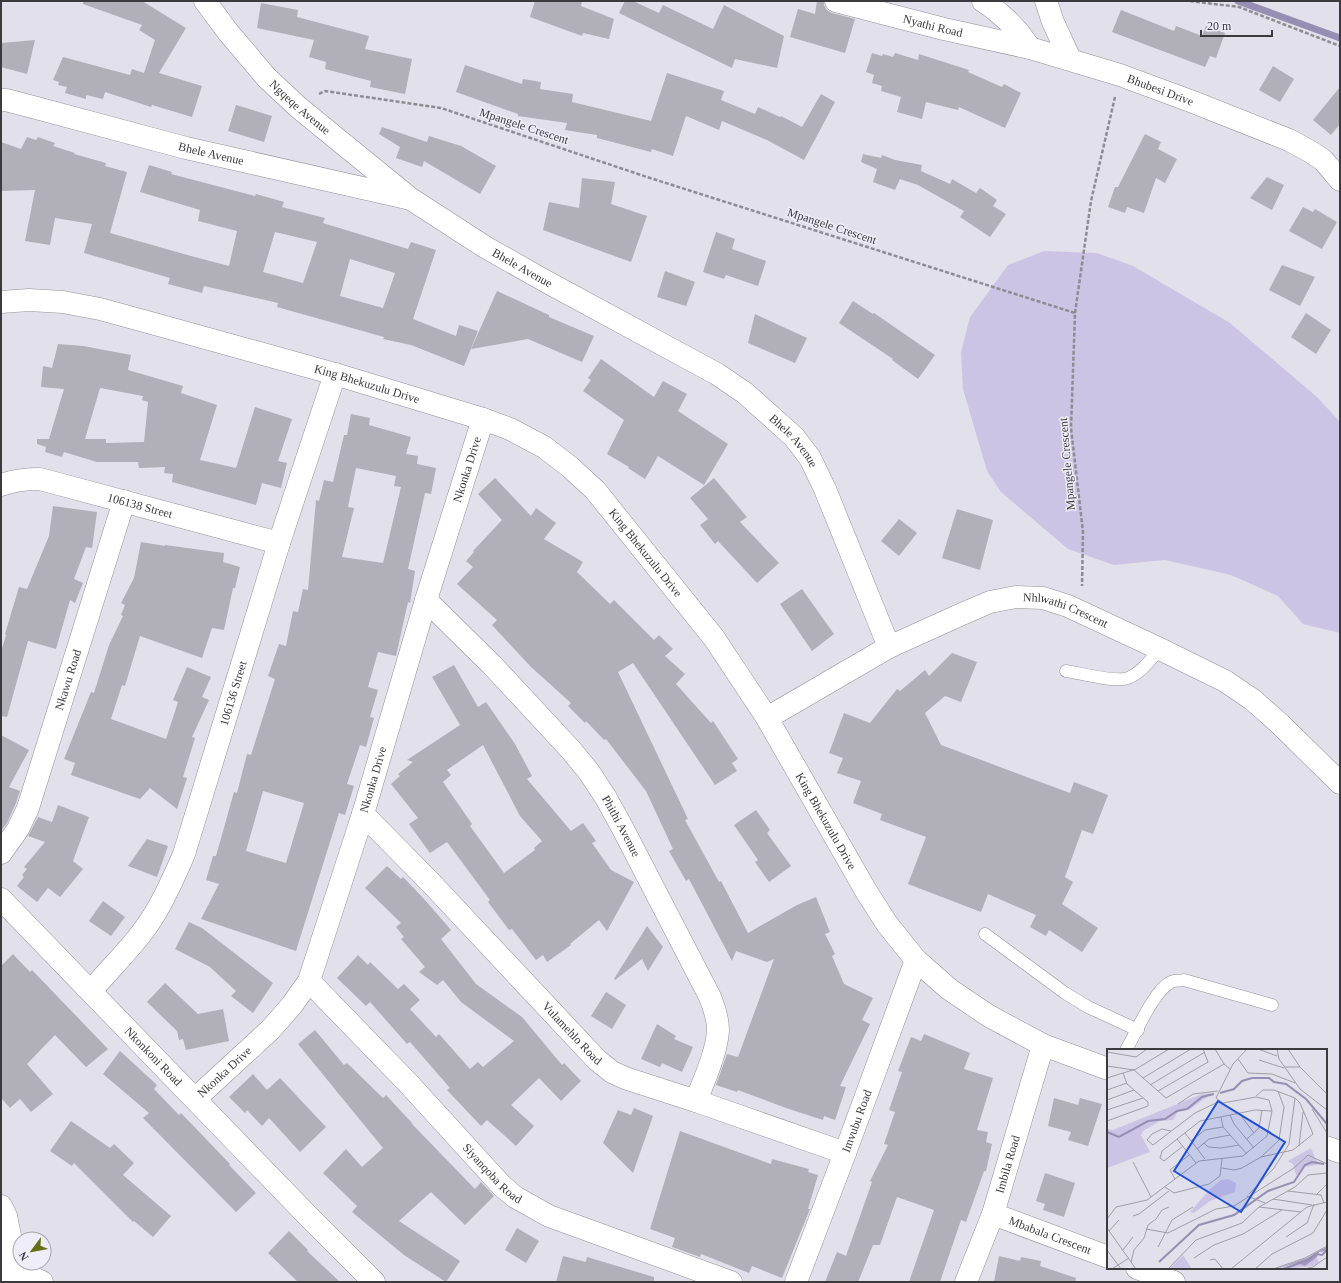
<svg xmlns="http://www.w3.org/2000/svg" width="1341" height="1283" viewBox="0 0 1341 1283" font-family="Georgia,serif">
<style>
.green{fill:#ccc4e5}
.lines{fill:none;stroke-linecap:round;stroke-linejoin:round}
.stream{stroke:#978eb3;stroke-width:7}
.building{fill:#b1afb8;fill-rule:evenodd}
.service-casing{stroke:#92909a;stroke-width:13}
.minor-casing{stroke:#92909a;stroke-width:23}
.tertiary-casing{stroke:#92909a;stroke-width:23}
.path{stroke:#8d8c93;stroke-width:2.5;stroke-dasharray:4 2;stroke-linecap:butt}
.service{stroke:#fff;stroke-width:12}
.minor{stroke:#fff;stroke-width:22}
.tertiary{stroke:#fff;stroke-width:22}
.labels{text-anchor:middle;stroke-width:3;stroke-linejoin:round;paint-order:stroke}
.street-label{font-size:12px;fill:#3b3a3e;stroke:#efedf7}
.inset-river{fill:none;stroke:#978eb3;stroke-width:2}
.inset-road{fill:none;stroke:#9f9ea5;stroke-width:1}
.view{fill:#1d4ed8;fill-opacity:0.15;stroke:#1d4ed8;stroke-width:2}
.inset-edge{fill:none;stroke:#3b3a3e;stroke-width:2}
</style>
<rect width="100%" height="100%" fill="#e2e0ea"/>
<path class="green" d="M1044,251L1097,253L1133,266L1230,323L1317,397L1340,422V633L1303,624L1278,596L1231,575L1165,560L1114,565L1068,549L1001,492L987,471L963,389L961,352L970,317L1008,265Z"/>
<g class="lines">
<path class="stream" d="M1238,1L1340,38"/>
</g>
<g class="building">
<path d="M83,1H142L186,28L159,73L202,86L192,117L152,105L151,107L105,92L103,99L86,95V99L65,93L67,87L58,85L59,82L53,80L63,57L130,75L132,69L144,73L155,40L139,30L142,25L83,4Z"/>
<path d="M535,1H582L581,6L614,19L609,39L583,33L582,36L530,17Z"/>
<path d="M625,1H633L659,13L663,5L713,29L724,5L784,36L777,68L735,59L732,68L619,13Z"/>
<path d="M817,1H824V5L827,10L832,13L855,19L845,53L790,37L798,9L815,14Z"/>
<path d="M261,3L298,10L297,17L369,36L365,49L412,59L405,94L370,87L371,81L325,69L326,62L309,57L314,40L257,28Z"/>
<path d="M1121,10L1174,31L1176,26L1202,36L1206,26L1225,33L1216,58L1210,56L1205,67L1112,32Z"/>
<path d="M35,40L27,74L1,67V43Z"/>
<path d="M872,53L882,56L883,54L893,57L895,53L918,60L919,54L969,70L968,72L1002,87L1004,84L1021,93L1005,128L959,107L958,110L926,102L922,119L897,112L901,97L881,91L882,86L872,83L874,75L866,72Z"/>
<path d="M465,65L522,84L523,79L541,82L540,89L573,94L572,102L651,121L667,73L724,91L721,100L755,114L758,107L780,117L781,116L802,127L821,94L835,102L804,160L767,140L722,121L719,130L686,116L673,156L652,149L651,152L597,138V135L565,130L567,123L518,116V114L456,92Z"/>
<path d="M1273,66L1294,79L1280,102L1259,90Z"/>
<path d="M1340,87V124L1331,135L1313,120Z"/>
<path d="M236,105L272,116L264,142L228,131Z"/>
<path d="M382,127L427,142L429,136L461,146L496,166L480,194L424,161L422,167L396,158L400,147L379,134Z"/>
<path d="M1145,134L1161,142L1158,149L1177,159L1165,183L1156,178L1144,213L1127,207L1125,213L1108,207L1115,187H1118Z"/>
<path d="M27,137L36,140L38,137L55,143L53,146L75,153L74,154L106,163L105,166L127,172L110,233L191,256L229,266L237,231L198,221L200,210L140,192L149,165L172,172L171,174L255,196L256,194L284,202L282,207L325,218L323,223L408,249L411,242L436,250L413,319L456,336L459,325L478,331L464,366L411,345L383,339L384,337L277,307L278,303L204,286L202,293L168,284L170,278L84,253L92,224L55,218L50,245L25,241L35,190L1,191V142L21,149ZM275,232L317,242L303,283L263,272ZM350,259L395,273L383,308L340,296Z"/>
<path d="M863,154L881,158L882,155L895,160L922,165L921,171L950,184L952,179L976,193L980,188L997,200L993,206L1006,214L990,237L960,217L964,211L918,185L900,179L895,190L873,182L877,169L861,162Z"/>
<path d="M1267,177L1284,185L1272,210L1250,198Z"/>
<path d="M582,178L615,182L611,204L647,216L631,262L543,230L549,202L579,208Z"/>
<path d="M1303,207L1313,212L1315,209L1337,222L1322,249L1289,231Z"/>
<path d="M716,232L735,239L732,249L766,261L758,286L726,275L724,279L703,272Z"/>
<path d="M1282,265L1315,277L1300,306L1269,290Z"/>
<path d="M665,271L695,282L686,306L657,297Z"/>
<path d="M497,291L549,315V317L594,336L582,362L528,339L471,349Z"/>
<path d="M853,301L873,314L874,313L935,355L918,379L892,360L893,359L839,323Z"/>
<path d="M1306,313L1331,330L1316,354L1291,337Z"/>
<path d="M755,314L807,338L795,363L748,343Z"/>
<path d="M58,344L83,346L131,355L128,370L183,386L181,393L217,405L200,460L236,468L255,407L292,419L278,461L287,463L281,488L262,483L256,505L172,482L173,474L164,473L165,467L139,468L138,462H97L64,452L62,457L45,452L46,447L37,444V439H49L64,389L41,387L43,366L52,368ZM100,388L143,396L142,400L148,402L144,442L106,443V439H85Z"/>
<path d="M601,359L654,397L663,381L687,394L678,411L728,444L704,485L658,456L645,479L628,468L629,467L607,454L624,420L583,391L591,380L588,378Z"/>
<path d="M351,414L370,418L369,425L411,437L406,454L418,456L417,464L436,468L431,494L425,493L408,569L415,571L410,603L408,602L396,656L378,652L368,687L378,690L370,717L374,718L366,747L360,745L347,784L354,786L345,815L339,813L296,951L201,919L219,884L206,880L213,856H216L234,792L237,793L247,754L251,755L275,679L268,676L279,644L286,646L293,611L298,612L303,589L308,590L316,500L319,501L324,480L333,482L344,435H347ZM356,468L396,476L394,486L401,487L383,563L342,557L354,508L348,507ZM263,791L304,803L286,863L246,851Z"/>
<path d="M495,478L531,516L536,508L556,523L544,539L583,562L577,572L610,604L614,600L654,640L659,635L673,649L665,656L685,674L676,684L711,723L713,721L738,759L732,763L737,771L715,785L633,663L618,672L688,819L685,820L719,882L721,881L748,933L797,905L816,897L830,932L825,934L835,954L832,956L844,984L873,998L862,1020L870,1024L840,1086L846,1087L835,1120L824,1116L823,1120L786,1108L738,1090L737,1092L716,1085L727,1054L738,1057L774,959L767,962L736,951L732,961L689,879L686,881L669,851L673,849L646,791L606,739L604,740L586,721L585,723L568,706L571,703L531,667L492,625L497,620L457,584L473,567L466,561L474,552L473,551L502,520L478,494Z"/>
<path d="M714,478L747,517L740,522L779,563L757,583L718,541L715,544L700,525L708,519L690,498Z"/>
<path d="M53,506L97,512L92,548L86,547L74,579L83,583L75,603L70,600L56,649L28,641L7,717L1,716V652L6,635L5,634L19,587L27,589L49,536Z"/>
<path d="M957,509L993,520L980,570L942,558Z"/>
<path d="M899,519L917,533L899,556L881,541Z"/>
<path d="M141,542L165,546V545L224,553L223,562L240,567L235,588H233L224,630L212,628L202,658L140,636L125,686L122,685L111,719L166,739L178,702L173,700L187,667L211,677L202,697L209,700L192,737L195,738L183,777L187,778L177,809L150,788L140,799L71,775L75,763L64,759L91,692L94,693L109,645L123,616L121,615L125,605L121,603L134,578Z"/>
<path d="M802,589L834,634L812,651L780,604Z"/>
<path d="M952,653L977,662L961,702L945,696L925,713L941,745L1070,793L1074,782L1108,795L1093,834L1082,830L1065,877L1073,882L1062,904L1098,928L1082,952L1049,930L1046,936L1030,927L1036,915L988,894L981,912L908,884L926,837L880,820L882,814L853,803L861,781L837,773L843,758L829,753L844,713L870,723L897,689L900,691L925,670L929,676Z"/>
<path d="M454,665L478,707L486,702L515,744L532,776L527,779L571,831L583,823L596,841L592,843L611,870L634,882L607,931L599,920L570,944L571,945L547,962L543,955L536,960L512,929L509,930L488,902L490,900L447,842L430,853L409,824L418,818L391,784L400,776L398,774L413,762L407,760L460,725L432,677ZM483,745L520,816L542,841L534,848L535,850L504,873L470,826L472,824L443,782L451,775L447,770Z"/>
<path d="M1,735L29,750L9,787L20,791L16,803L7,823L1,831Z"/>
<path d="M58,805L89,817L73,861L83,869L60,897L48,888L37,902L17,886L24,877L22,875L27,869L24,867L45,842L28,836L38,817L52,822Z"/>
<path d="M756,810L770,830L767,833L791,866L769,882L755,862L758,860L734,825Z"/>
<path d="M147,839L168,846L157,877L128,866Z"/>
<path d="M387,866L401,879L403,877L424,899L451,930L441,939L476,984L522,1017L562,1065L564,1063L581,1081L561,1101L539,1078L511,1105L534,1126L516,1146L487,1120L481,1126L447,1090L450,1088L410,1042L407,1044L370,1002L366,1006L337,978L358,955L368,965L370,962L398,989L404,984L420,1000L410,1009L436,1037L439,1034L470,1069L478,1062L483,1067L514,1041L461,1002L443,980L437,985L419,972L425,967L401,939L404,937L396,927L401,923L365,888Z"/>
<path d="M103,901L125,917L111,936L89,921Z"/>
<path d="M189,922L202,928L273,983L253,1013L231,996L236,991L210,967L175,949Z"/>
<path d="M647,926L663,947L648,971L642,959L615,980L614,979Z"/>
<path d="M13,954L30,972L32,970L108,1049L86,1067L55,1035L27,1064L53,1094L31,1112L20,1099L10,1108L1,1098V966Z"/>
<path d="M165,983L198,1014L223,1009L229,1041L186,1050L183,1039L179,1040L177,1031L147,1002Z"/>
<path d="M606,992L626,1005L612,1029L591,1016Z"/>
<path d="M657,1024L676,1036L674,1039L693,1047L682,1072L662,1063L660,1067L641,1059Z"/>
<path d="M315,1030L344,1065L347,1063L383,1098L386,1095L412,1123V1124L475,1189L481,1182L494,1196L465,1225L431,1192L399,1221L460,1261L446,1282L404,1255L352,1212L357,1206L323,1173L346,1149L362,1167L383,1148L298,1044Z"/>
<path d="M924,1034L970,1053L964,1069L993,1078L977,1130L988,1132L986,1142L992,1144L986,1171H984L966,1222L961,1220L940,1282H909L934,1210L897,1197L880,1245H873L858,1282H825L837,1252L846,1256L872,1182L870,1181L888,1145L884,1144L895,1112L889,1110L902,1072L898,1071L911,1037L921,1041Z"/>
<path d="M120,1051L157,1085L154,1089L179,1115L181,1113L230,1164L229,1165L256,1193L236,1212L143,1118L149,1113L103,1074Z"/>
<path d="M253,1074L267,1090L280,1078L326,1127L300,1152L269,1118L262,1126L247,1110L245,1113L229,1097Z"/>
<path d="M1054,1098L1078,1105L1080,1098L1102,1104L1088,1146L1068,1140L1071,1132L1048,1126Z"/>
<path d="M634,1108L653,1116L633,1173L603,1143L618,1110L631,1115Z"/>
<path d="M71,1121L110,1148L114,1144L134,1163L123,1175L171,1216L153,1237L134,1221L133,1222L74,1163L72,1166L50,1151Z"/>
<path d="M680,1131L771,1164L772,1159L809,1169L808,1172L818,1175L808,1209H810L782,1278L752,1266L749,1273L701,1254L700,1257L672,1247L675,1238L650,1229Z"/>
<path d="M1045,1173L1075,1183L1064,1217L1043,1210L1045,1204L1036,1201Z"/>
<path d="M517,1228L539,1241L526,1263L505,1250Z"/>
<path d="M289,1231L308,1250L307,1251L340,1282H298L268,1253Z"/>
<path d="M563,1256L586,1262L587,1257L654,1277V1282H556Z"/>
<path d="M999,1256L1020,1261L1021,1257L1041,1261L1040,1266L1076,1278L1075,1282H994Z"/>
</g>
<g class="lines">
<g class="service-casing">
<g id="service">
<path d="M1066,671C1080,673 1115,683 1128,678C1141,673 1151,659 1160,649"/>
<path d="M985,934L1065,993L1088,1007L1138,1030"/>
<path d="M1126,1050C1136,1033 1154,990 1171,982C1175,980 1180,981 1184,980L1272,1005"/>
</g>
</g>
<g class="minor-casing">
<g id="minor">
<path id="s1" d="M205,1L228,32L267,78L298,107L407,196"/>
<path id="s2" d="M836,1L944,29L1030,48"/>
<path id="s3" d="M983,1L993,8L1008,21L1019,33L1030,48L1120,75L1193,102L1289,140L1311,152L1323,160L1340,180"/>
<path d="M1046,1L1053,22L1070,59"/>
<path id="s4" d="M1,100H6L29,106L186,148L411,199L485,247L547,282L717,374L745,393L794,437L810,458L825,489L889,647"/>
<path id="s5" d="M1,485C14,480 27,479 40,479L279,543"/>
<path id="s6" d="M426,600L492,665L571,750L589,772L606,798L622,827L710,997C714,1007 718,1019 718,1030C717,1052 704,1080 696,1101"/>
<path id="s7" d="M767,718L889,647L962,614L990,602L1016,597L1043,598L1068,606L1160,649L1225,681L1253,700L1280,724L1340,783"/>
<path id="s8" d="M363,814L431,883L597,1060L612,1072L625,1078L696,1101L845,1153"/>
<path id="s9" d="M1,853L18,829L28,808L124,501"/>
<path id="s10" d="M1,899L307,1215L374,1282"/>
<path id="s11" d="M309,981L408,1083L502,1186L515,1197L549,1216L731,1282"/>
<path id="s12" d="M91,991C112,966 137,943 154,915C166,896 175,875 184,854L279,543L335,374"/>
<path id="s13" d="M195,1099L270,1030L292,1005L309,981L363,814L426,600L483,419"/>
<path id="s14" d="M993,1214L1108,1257"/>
<path d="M10,1267L42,1282"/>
<path d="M1137,1268L1174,1282"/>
<path id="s15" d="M796,1282L845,1153L916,960"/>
<path id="s16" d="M966,1282L993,1214L1043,1045"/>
</g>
</g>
<g class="tertiary-casing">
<g id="tertiary">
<path id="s17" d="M1,302L29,300L63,302L100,309L162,326L335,374L483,419L510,429L544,447L570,467L595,490L714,638L767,718L866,891L887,924L916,960L949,989L989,1016L1043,1045L1108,1069"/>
<path d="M1326,1147L1340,1152"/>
<path d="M1,1206L6,1216L10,1236V1267L4,1282"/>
</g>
</g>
<g class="path">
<path d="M1190,1L1239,7L1340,46"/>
<path d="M319,94L325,91L441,108L647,177L1075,313L1071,428L1083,532L1082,586"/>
<path d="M1075,313L1091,201L1115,97"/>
</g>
<use href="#service" class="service"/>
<use href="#minor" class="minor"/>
<use href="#tertiary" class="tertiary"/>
</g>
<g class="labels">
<g class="street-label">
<text dy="4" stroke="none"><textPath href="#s2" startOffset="100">Nyathi Road</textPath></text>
<text dy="4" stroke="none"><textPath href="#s3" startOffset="204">Bhubesi Drive</textPath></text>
<text dy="4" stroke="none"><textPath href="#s1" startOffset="143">Ngqeqe Avenue</textPath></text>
<text transform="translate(524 126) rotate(18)" y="4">Mpangele Crescent</text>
<text dy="4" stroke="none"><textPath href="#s4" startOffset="217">Bhele Avenue</textPath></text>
<text transform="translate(832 226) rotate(18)" y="4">Mpangele Crescent</text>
<text dy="4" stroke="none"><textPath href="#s4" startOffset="553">Bhele Avenue</textPath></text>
<text dy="4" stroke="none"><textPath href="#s17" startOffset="377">King Bhekuzulu Drive</textPath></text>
<text dy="4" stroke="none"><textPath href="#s4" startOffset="877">Bhele Avenue</textPath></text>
<text transform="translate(1067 464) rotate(-95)" y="4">Mpangele Crescent</text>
<text dy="4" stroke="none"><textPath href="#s13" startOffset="700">Nkonka Drive</textPath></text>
<text dy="4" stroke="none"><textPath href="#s5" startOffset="143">106138 Street</textPath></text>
<text dy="4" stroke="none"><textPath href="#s17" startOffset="713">King Bhekuzulu Drive</textPath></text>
<text dy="4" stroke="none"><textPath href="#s7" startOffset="330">Nhlwathi Crescent</textPath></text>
<text dy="4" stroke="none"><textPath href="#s9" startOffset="187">Nkawu Road</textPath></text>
<text dy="4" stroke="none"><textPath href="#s12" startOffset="335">106136 Street</textPath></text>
<text dy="4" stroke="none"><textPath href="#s13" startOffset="376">Nkonka Drive</textPath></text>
<text dy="4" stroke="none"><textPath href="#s17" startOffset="1037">King Bhekuzulu Drive</textPath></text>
<text dy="4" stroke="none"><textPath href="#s6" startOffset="300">Phithi Avenue</textPath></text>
<text dy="4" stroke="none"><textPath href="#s8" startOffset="303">Vulamehlo Road</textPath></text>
<text dy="4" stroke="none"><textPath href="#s10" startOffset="219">Nkonkoni Road</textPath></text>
<text dy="4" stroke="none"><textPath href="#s13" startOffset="40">Nkonka Drive</textPath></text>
<text dy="4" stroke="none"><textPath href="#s15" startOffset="172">Imvubu Road</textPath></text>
<text dy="4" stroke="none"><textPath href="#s16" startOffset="125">Imbila Road</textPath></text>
<text dy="4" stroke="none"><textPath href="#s11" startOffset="266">Siyanqoba Road</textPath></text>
<text dy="4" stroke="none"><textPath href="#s14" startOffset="61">Mbabala Crescent</textPath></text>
</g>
</g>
<g transform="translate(1107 1049)">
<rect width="220" height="220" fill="#e2e0ea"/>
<path d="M105,44L82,61H72L66,71L53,72L36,82L34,86L43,103L0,119V80L6,81L95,45ZM204,99L209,111L215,115L197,118L191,126H189L186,115L181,112ZM121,130L129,134L128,143L103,152L87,164L83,163L102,141L114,131ZM76,206L85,220H62ZM209,208L212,213L206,217L174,220L190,214L199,216Z" fill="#ccc4e5"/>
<path d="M220,198V202L212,203L210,208L198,217L190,214L168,220L200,209L215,200Z" fill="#a39bc1"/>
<path class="inset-river" d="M113,44L127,40L135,32L145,29H162L167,33L179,35L199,50L220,75M0,83L12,88L41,72L58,70L70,62L80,60L95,48L107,45M52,213L92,176L127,166L161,142L187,133L198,116L205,113L217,115M176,220L201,211L209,205L215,206L220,201"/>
<path class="inset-road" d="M108,0L117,15M151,0L170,7M170,0L172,10L193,40L220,61M181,0L193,18L220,45M0,3L29,8L40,0M131,10L141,24L165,25L188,34M152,11L177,19M0,17L27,21L59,49L117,15L123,20M177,18H193M0,29L29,20L62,0M36,29L84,0M43,36L98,3M0,41L20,34M51,42L101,13L96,0M149,47L156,41H167L188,49L193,54L206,85L186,101L154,108M0,51L27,41M71,55L86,45L111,42M205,60L220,84M0,61L36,49M132,64L147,84M123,66L127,75L147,99M114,68L116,78L140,105M0,72L41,57V53L20,35L16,24M64,82L55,80L45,85L40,91L46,96L88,64L111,53M78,84L98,110M70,90L89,114M140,90L152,79L155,61M84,92L98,81L116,78M97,94L101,98L114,99L132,96M76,97L57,112L53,109L55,102L93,72L148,61L165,62M192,97L196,63M90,100L102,90L123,86M26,113L44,148M115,119L127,121L135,119L154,108L172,91L177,58L171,42M68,130L63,121L82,106M58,138L67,144L102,135L113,127L115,110M181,142L214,146L217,154M142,145L167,119L182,95L188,49M209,146L220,135M140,147L158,154M166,150L205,156M152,158L194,163M26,167L32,165L62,142M0,170L9,158L40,151L92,112L136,107L160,87L165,62L162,51L149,48L116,54L109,49L126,15L140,0M0,179L29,220M39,180L61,184L109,160L127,157L187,119L201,106L220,115M2,182L12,171M179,188L200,174L207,155M51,198L65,171L86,158M0,201L14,220M16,201L26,188M87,209L107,196L136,185L175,161M103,211L108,210L116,220M24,213L27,201L37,189L41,176L49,170L55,161L62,158M5,220L22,209M61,220L89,191L135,174L152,158L188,138L201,126L220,124M124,220L200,158L220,153M148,220L165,205L206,184L220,161M166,220L198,209L220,197M197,220L206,218L220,208"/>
<path class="view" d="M111,52L178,93L134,163L67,122Z"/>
<rect width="220" height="220" class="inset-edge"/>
</g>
<rect width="1341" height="1283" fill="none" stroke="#3b3a3e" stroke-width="4"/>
<g transform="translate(32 1251) rotate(238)"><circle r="19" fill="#efedf7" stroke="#a7a5ad"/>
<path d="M0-3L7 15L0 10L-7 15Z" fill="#666f17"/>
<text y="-6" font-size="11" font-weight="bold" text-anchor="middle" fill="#3b3a3e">N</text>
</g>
<path d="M1201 30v6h71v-6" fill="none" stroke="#3b3a3e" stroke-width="2"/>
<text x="1207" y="30" font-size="12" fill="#3b3a3e" stroke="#efedf7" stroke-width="3" paint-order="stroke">20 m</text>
</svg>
